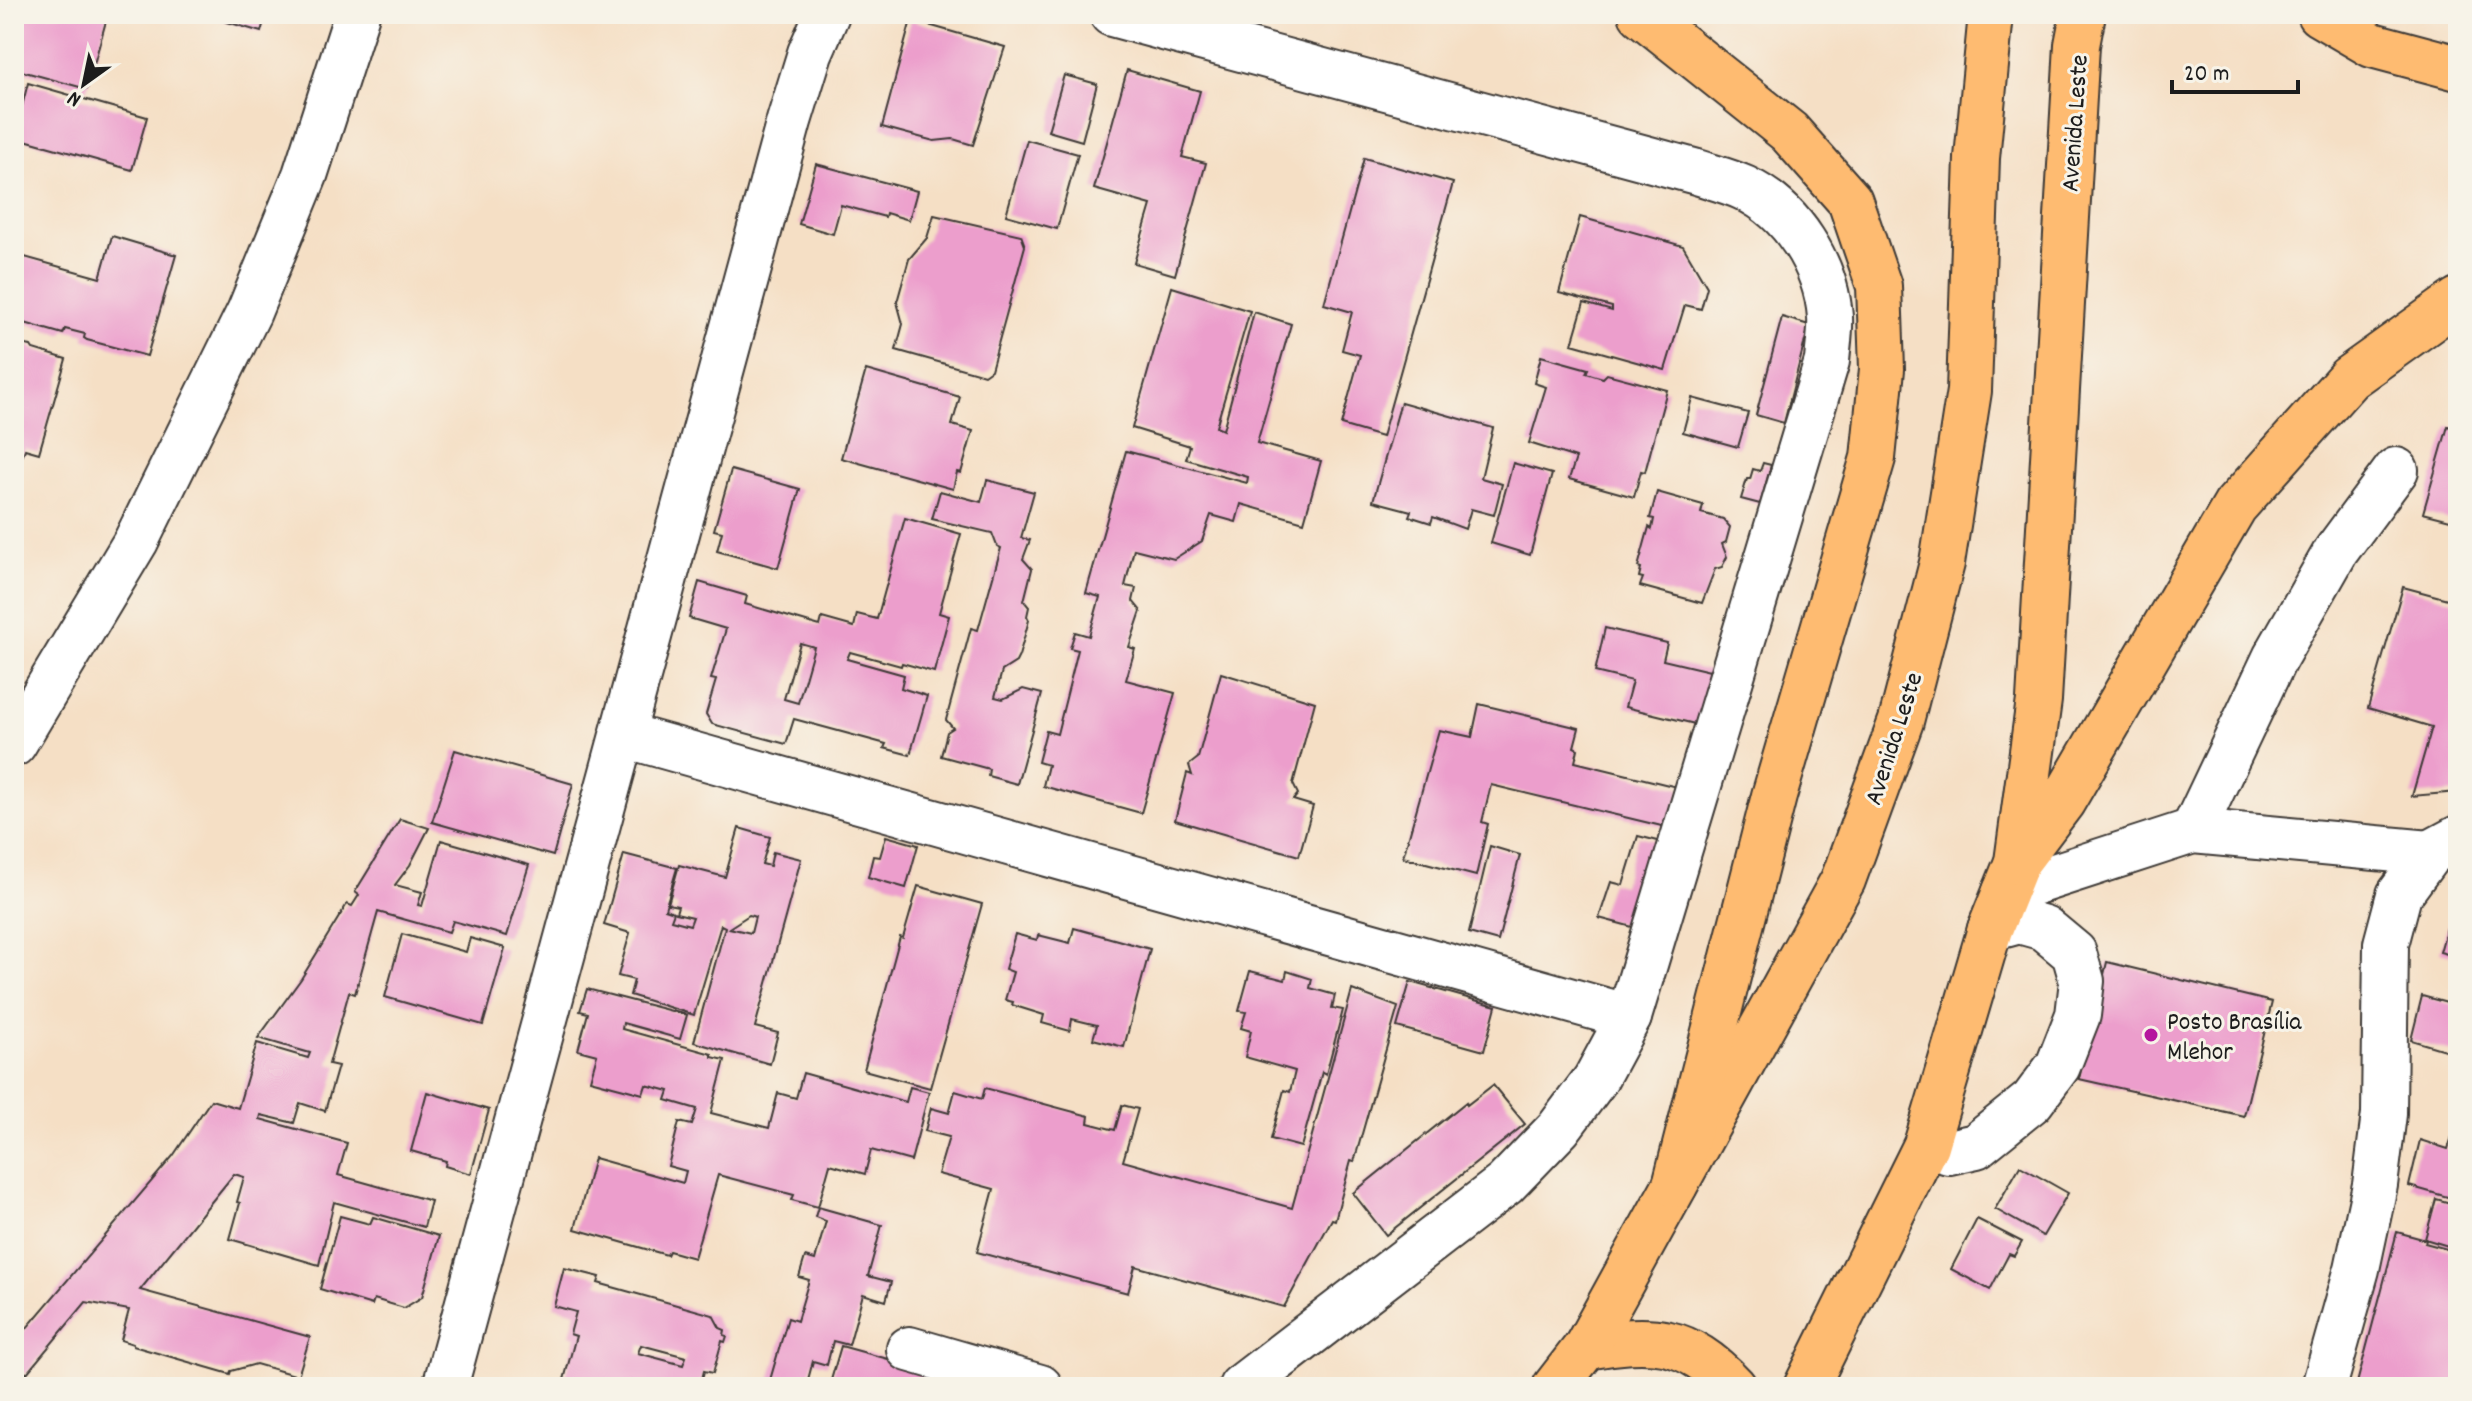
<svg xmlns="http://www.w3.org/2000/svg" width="2472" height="1401" viewBox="0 0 2472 1401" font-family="Dekko,sans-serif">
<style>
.building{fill:#ec9ecc;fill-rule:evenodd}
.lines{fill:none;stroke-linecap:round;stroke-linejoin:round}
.minor-casing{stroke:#3d3935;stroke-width:48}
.major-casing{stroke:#3d3935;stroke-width:48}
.highway-casing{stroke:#3d3935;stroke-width:48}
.minor{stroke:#fff;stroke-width:44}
.major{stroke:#febb71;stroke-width:44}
.highway{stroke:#febb71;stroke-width:44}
.poi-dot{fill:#b5179e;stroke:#f7f3e8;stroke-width:3}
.labels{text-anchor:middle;stroke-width:6;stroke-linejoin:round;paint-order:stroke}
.street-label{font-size:26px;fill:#1c1c1c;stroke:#f7f3e8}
.poi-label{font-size:26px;fill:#1c1c1c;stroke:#f7f3e8;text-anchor:start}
</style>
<rect width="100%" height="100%" fill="#f7f3e8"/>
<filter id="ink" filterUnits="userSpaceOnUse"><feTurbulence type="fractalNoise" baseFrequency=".0125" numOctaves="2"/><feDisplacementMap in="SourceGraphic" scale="16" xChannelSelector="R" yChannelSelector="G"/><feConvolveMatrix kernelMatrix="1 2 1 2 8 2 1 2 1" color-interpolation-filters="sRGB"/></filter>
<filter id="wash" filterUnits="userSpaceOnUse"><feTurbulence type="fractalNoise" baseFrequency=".006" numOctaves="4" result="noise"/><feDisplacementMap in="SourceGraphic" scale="32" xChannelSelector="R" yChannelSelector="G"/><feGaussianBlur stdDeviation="1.8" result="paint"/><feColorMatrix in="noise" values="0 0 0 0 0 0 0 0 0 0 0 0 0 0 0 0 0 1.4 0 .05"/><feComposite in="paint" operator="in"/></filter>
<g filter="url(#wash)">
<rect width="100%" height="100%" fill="#f5dfc5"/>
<g id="blocks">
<g class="building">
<path d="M14,14H108L87,89L14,69Z"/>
<path d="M200,14H266L261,32Z"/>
<path d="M911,20L1005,47L973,145L953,139L934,141L882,127Z"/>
<path d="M1127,70L1200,91L1182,157L1206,163L1175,275L1134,263L1151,205L1094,189Z"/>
<path d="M1064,75L1097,84L1082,141L1048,131Z"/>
<path d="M28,83L147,117L132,170L14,137Z"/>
<path d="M1027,140L1078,154L1057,229L1006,215Z"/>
<path d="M1364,158L1453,183L1382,437L1341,425L1360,355L1342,350L1352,312L1324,304Z"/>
<path d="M816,164L917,191L909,220L886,213L885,217L841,205L833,234L799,224Z"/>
<path d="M934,215L1021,235L1025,246L991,370L984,375L896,350L903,324L897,302L909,259L927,238Z"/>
<path d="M1580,217L1683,246L1707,287L1701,309L1685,305L1665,370L1572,344L1584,303L1612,311V307L1559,293Z"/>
<path d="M112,236L176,255L147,356L87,340L84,338L85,334L65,329L63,334L14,320V254L100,278Z"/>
<path d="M1172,287L1250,311L1216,427L1223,430L1254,312L1291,324L1257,443L1321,461L1304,522L1241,504L1236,522L1211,515L1202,541L1174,559L1134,549L1125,586L1136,588L1133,601L1141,611L1129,647L1135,649L1126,680L1175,693L1141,813L1043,786L1048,765L1038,762L1046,731L1057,734L1078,650L1070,648L1075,632L1089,636L1100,597L1086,593L1126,451L1247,483L1248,477L1186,459L1190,446L1132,428Z"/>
<path d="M1782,317L1809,325L1784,423L1756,415Z"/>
<path d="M14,343L31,346L33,349L66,359L39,453L25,449L23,455L14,453Z"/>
<path d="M1541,356L1588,369L1586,373L1603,378L1607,374L1667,390L1645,472L1641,471L1634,497L1569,479L1576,458L1529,443L1546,387L1534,383Z"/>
<path d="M866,370L960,397L952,425L973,431L961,473L957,472L953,489L841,458Z"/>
<path d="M1692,398L1748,413L1738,447L1683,432Z"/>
<path d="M1401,402L1493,428L1481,478L1502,484L1494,515L1471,509L1465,529L1433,517L1431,523L1409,516L1411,511L1373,501Z"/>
<path d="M2448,426L2458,429V522L2423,513Z"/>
<path d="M1513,463L1552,474L1530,555L1491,543Z"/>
<path d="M1763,463L1771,465L1760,504L1741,499L1747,479H1750L1753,469L1760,471Z"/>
<path d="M731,470L800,489L778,568L717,551L722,532L714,530Z"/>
<path d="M987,480L1034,492L1021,538L1030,540L1023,559L1032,569L1024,601L1029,607L1027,616L1029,620L1019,656L1016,662L1002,671L995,697L1003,699L1023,689L1042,694L1017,784L988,776L989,769L941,756L947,732L953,728L946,720L971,628L978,630L1001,548L997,546L992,533L932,519L940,491L981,502Z"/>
<path d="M1657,492L1703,505L1701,513L1723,519L1730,527L1726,542L1722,544L1727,557L1722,567L1715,569L1702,603L1640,586L1643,578L1639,577L1641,568L1638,567L1649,527L1652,529L1654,519L1650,518Z"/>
<path d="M905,518L961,534L939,613L949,616L934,672L902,663L901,666L850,652L847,659L904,675L901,688L927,696L910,755L884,748L886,744L794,719L786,744L712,724L706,714L716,680L711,679L726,629L689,618L699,582L747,596L745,604L820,626L822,618L854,627L857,614L877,619ZM800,643L814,647L798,703L784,699Z"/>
<path d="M2403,587L2455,601L2458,593V792L2412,796L2432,727L2368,708Z"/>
<path d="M1605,628L1667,643L1663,660L1714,672L1699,725L1625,707L1632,681L1595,672Z"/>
<path d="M1221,673L1315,702L1293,784L1298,794L1293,800L1313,806L1299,856L1175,820L1187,773L1192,775L1189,765L1198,758Z"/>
<path d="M1479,704L1579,728L1574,747L1578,749L1575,762L1681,788L1670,828L1491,785L1482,822L1488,824L1476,876L1403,857L1439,730L1472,737Z"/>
<path d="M455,750L573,784L553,856L432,822Z"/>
<path d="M400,819L429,828L410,865L395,885L422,892L418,905L422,906L441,840L529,865L507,936L453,921L449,932L378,912L355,994L349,992L329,1064L338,1066L325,1111L300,1103L294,1123L261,1115L260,1119L347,1143L338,1175L431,1201L424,1227L334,1202L319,1265L230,1239L240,1203L237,1202L244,1177L234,1174L140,1290L310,1337L298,1376L256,1364L231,1371L230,1374L133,1346V1344L121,1340L129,1310L86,1302L27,1373L14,1372V1343L173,1156L211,1100L238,1108L257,1043L308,1058L310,1053L258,1038L301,979L347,904L352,906L359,895L355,892Z"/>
<path d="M739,828L770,837L762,864L770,866L773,852L801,859L755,1027L778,1033L770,1064L694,1042L725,927L721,925L694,1015L630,995L634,980L618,976L630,933L604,925L624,854L677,868L665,909L674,912L671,920L690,925L693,917L676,913L678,906L668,904L679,865L725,877ZM749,915L755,917L751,933L729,928Z"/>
<path d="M886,836L918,845L906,888L868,877L873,856L880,857Z"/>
<path d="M1638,836L1666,843L1640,929L1599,918L1611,882L1623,885Z"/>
<path d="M1490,846L1520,855L1498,941L1469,933Z"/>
<path d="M918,886L982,904L930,1088L864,1070L900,937L903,938Z"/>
<path d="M2458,906V957L2440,952L2452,910Z"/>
<path d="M1074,928L1150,949L1124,1047L1093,1039L1097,1025L1072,1019L1070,1031L1042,1023L1044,1015L1012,1005L1013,1002L1005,1000L1013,972L1005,969L1015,934L1037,940L1038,935L1070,943Z"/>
<path d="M402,934L466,952L470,938L505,948L483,1025L385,997Z"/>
<path d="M2107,962L2272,1002L2244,1116L2079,1079Z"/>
<path d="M1250,971L1285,980L1287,971L1312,979L1310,988L1335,995L1332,1008L1343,1010L1326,1074L1322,1072L1301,1147L1271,1139L1284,1090L1290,1092L1295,1071L1245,1057L1251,1031L1241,1028L1246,1012L1239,1011Z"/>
<path d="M1410,982L1496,1006L1484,1051L1397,1027Z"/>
<path d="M587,989L687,1015L680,1039L623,1023L622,1029L712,1054V1057L725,1060L711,1113L769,1128L778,1093L796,1098L803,1073L906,1102L910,1087L929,1092L911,1161L871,1150L865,1174L830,1164L818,1207L882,1225L868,1276L891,1282L886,1301L863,1294L849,1345L833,1341L827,1365L813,1361L806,1387H768L788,1318L797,1321L809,1280L799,1277L805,1257L815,1260L826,1221L815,1217L818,1207L792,1200L794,1195L718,1175L694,1258L669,1251L667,1255L575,1229L594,1158L683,1183L686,1171L668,1166L679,1122L692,1125L697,1109L666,1100L669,1091L646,1085L643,1094L590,1080L597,1055L578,1050L588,1013L580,1011Z"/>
<path d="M1352,990L1398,1007L1354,1162L1351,1161L1335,1220L1332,1219L1284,1307L1135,1266L1128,1293L977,1252L994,1189L938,1174L949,1137L925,1131L931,1108L949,1113L955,1091L982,1099L985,1088L1089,1116L1088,1123L1115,1130L1122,1105L1138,1109L1123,1161L1292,1208Z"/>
<path d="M2422,996L2458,1006V1054L2411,1040Z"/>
<path d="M1493,1085L1525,1124L1386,1235L1353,1193L1466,1102L1467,1105Z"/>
<path d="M427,1092L489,1110L471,1174L445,1166L446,1161L411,1151Z"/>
<path d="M2458,1118V1200L2409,1186L2420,1140L2448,1149Z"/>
<path d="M2020,1166L2068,1193L2043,1236L1995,1209Z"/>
<path d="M2436,1199L2458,1205V1249L2425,1239Z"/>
<path d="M340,1216L370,1224L373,1217L439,1236L422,1297L404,1308L374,1299L372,1305L320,1289Z"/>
<path d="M1977,1219L2022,1242L2014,1256L2009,1254L1990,1290L1951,1269Z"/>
<path d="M2397,1232L2426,1240L2425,1243L2458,1252V1387H2356Z"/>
<path d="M564,1268L600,1277L598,1283L713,1315L720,1328L725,1330L724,1335L727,1336L725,1342L722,1341L713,1373L704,1371L700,1387H562L576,1336L570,1334L576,1312L554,1306ZM641,1345L686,1357L683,1365L638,1353Z"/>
<path d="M841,1346L942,1374L938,1387H829Z"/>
</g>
</g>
</g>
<g filter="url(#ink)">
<use href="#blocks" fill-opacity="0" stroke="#3d3935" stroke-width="2"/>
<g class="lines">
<g class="minor-casing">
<g id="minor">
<path d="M1112,14L1697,172C1712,177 1729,181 1744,188C1792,210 1826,265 1830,317C1831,331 1828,347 1827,361L1629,1017L1595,1080L1559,1128L1505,1184L1241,1387"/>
<path d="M624,735L1629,1017"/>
<path d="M14,744L136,541L249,312L305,175L357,14"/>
<path d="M2193,831L2275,658L2336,551L2396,470"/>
<path d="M2005,892L2193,831L2430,853"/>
<path d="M1926,1145L1949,1152L1976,1146L2032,1101L2058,1066L2078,1015L2082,981L2074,953L2044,928L2019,921L1990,929"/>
<path d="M909,1349L1040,1387"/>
<path d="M445,1387L789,121L810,53L827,14"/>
<path d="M2324,1387L2357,1269L2375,1185L2384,1114L2386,944L2399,895L2430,853L2458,838"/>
</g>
</g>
<g class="major-casing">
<g id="major">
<path d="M1586,1347C1652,1336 1685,1335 1734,1387"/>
<path d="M1555,1387L1586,1347L1843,880L1901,721L1942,563L1969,391L1977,158L1991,14"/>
<path d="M1806,1387L1926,1145L1990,929L2017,862L2039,700L2077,45L2083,14"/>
</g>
</g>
<g class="highway-casing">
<g id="highway">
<path d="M1641,14L1789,132L1850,201L1879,286L1882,369L1873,458L1774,796L1675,1185"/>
<path d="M2319,14L2372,45L2458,68"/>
<path d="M2017,862L2063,801L2235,506L2349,378L2458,300"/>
</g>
</g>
<use href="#minor" class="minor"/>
<use href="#major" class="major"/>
<use href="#highway" class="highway"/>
</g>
</g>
<circle class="poi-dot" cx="2151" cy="1035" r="8"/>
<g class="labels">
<g class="street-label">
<text transform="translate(2073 123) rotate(-86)" y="9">Avenida Leste</text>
<text transform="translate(1892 738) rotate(-72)" y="9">Avenida Leste</text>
</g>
<g class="poi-label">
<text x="2167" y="1029">Posto Brasília<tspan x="2167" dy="30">Mlehor</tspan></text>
</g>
</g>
<rect width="2472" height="1401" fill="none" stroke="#f7f3e8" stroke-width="48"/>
<g transform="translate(84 84) rotate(213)" stroke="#f7f3e8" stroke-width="6" paint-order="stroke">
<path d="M0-6L14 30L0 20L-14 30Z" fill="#1c1c1c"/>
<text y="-12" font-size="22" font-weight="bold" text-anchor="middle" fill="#1c1c1c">N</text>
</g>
<path d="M2172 80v12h126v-12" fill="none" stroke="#1c1c1c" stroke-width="4"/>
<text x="2184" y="80" font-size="24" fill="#1c1c1c" stroke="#f7f3e8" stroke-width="6" paint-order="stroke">20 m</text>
</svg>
